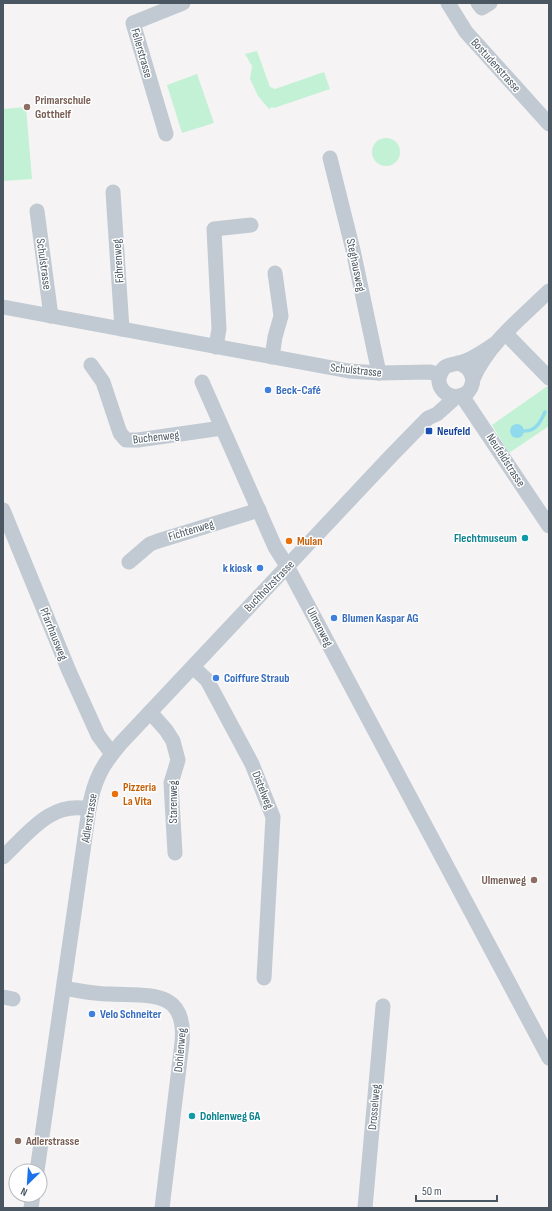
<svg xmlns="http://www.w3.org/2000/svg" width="552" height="1211" viewBox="0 0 552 1211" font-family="'Sofia Sans Condensed',sans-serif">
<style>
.green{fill:#c3f1d5}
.water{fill:#90daee}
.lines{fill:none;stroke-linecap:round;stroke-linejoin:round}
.stream{stroke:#90daee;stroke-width:3.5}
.minor{stroke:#c1cad2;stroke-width:15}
.education-dot{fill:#8d6e63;stroke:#fff;stroke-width:1.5}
.shop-dot{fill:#3f7fe0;stroke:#fff;stroke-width:1.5}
.transit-dot{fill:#1a4fb4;stroke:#fff;stroke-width:1.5}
.culture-dot{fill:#0f9aa8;stroke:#fff;stroke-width:1.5}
.food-dot{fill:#e8710a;stroke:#fff;stroke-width:1.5}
.labels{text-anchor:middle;stroke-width:3;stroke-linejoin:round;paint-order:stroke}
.street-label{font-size:12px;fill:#4a5661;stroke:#fff}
.education-label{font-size:12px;font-weight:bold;fill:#785e54;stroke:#fff;text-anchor:start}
.shop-label{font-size:12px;font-weight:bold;fill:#366cbe;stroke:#fff;text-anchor:start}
.transit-label{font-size:12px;font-weight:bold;fill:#164399;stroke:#fff;text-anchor:start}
.culture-label{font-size:12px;font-weight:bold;fill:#0d838f;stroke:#fff;text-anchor:end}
.food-label{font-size:12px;font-weight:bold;fill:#c56008;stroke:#fff;text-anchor:start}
</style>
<rect width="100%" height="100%" fill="#f5f3f3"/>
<g class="green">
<path d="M257,51L270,87L275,89L324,72L330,89L274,108L272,107L269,109L258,96L250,79L252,66L245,54Z"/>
<path d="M197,74L214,123L182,133L167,85Z"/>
<path d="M26,107L32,179L3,181V109Z"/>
<circle cx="386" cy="152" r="14"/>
<path d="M549,385V426L509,453L492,425Z"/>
</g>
<circle class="water" cx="517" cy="431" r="7"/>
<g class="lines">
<path class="stream" d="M525,431C536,431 541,421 545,412"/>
<g class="minor">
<path d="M448,3L466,32L549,124"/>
<path d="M478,3L482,8L490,3"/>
<path d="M166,134L133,23L183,3"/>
<path d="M330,158L353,250L379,373"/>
<path d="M113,192L122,329"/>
<path d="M37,211L51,316"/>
<path d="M3,307L349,371L379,373L430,372L440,375"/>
<path d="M506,334L549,378"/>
<path d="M216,347L219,329L214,229L251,225"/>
<path d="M272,357L275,337L281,316L275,273"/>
<path d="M458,363C472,367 477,381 468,392C450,406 429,384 444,368C448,364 452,365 458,363C471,361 485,350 496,343"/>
<path d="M91,365L103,382L120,433L126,440H138L222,428"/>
<path d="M473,379C488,344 522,317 549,291"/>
<path d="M202,382L275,547L287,566L549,1058"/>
<path d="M462,396L549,526"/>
<path d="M3,510L69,671L98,735L112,754"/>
<path d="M129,562L150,544L158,541L259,510"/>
<path d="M193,667L207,680L252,764L273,817L264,978"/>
<path d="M150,712L166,730L173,741L178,760L171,783L175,853"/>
<path d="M3,857C29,833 50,801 89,809"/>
<path d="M64,988C80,991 95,994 110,994C150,996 187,989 182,1043L162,1208"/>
<path d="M3,997L13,999"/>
<path d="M37,1171L89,809C94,780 102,765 121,743L390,457L428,418L437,414L456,397"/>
<path d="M31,1208L33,1195"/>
<path d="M365,1208L383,1006"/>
</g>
</g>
<g class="education-dot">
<circle cx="27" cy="107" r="4"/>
<circle cx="534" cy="880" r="4"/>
<circle cx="18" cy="1141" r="4"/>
</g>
<g class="shop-dot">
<circle cx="268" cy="390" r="4"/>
<circle cx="260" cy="568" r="4"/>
<circle cx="334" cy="618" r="4"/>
<circle cx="216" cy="678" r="4"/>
<circle cx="92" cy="1014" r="4"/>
</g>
<rect class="transit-dot" x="425" y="427" width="8" height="8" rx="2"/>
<g class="culture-dot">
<circle cx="525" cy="538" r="4"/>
<circle cx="192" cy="1116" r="4"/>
</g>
<g class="food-dot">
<circle cx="289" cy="541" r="4"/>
<circle cx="115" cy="794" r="4"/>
</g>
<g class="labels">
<g class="street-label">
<text transform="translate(142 53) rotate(74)" y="4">Fellerstrasse</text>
<text transform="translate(496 65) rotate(48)" y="4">Bostudenstrasse</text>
<text transform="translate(118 261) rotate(-94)" y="4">Föhrenweg</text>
<text transform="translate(44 264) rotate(82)" y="4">Schulstrasse</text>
<text transform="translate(356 265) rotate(78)" y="4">Steghausweg</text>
<text transform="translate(356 370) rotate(6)" y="4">Schulstrasse</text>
<text transform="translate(156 437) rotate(-6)" y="4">Buchenweg</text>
<text transform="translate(506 460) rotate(57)" y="4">Neufeldstrasse</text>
<text transform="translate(191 530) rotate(-17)" y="4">Fichtenweg</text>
<text transform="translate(269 586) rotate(-46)" y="4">Buchholzstrasse</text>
<text transform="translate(320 627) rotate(62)" y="4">Ulmenweg</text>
<text transform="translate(54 634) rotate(68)" y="4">Pfarrhausweg</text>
<text transform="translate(263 790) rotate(68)" y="4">Distelweg</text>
<text transform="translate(173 802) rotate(-90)" y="4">Starenweg</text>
<text transform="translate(89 818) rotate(-81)" y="4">Adlerstrasse</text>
<text transform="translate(180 1050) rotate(-85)" y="4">Dohlenweg</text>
<text transform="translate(374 1107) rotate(-85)" y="4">Drosselweg</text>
</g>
<g class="education-label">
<text x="35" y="104">Primarschule<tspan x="35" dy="14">Gotthelf</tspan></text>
<text x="526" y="884" text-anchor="end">Ulmenweg</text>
<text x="26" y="1145">Adlerstrasse</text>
</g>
<g class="shop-label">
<text x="276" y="394">Beck-Café</text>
<text x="252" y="572" text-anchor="end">k kiosk</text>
<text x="342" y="622">Blumen Kaspar AG</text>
<text x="224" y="682">Coiffure Straub</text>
<text x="100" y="1018">Velo Schneiter</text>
</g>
<g class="transit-label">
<text x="437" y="435">Neufeld</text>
</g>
<g class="culture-label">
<text x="517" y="542">Flechtmuseum</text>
<text x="200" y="1120" text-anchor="start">Dohlenweg 6A</text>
</g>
<g class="food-label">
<text x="297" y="545">Mulan</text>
<text x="123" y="791">Pizzeria<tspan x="123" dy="14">La Vita</tspan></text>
</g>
</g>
<rect width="552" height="1211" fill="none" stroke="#4a5661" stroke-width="8"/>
<g transform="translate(28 1183) rotate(205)"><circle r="19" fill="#ffffff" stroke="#b7bbc0"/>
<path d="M0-3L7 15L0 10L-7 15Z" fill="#1a73e8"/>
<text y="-6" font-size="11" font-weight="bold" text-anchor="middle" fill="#4a5661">N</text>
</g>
<path d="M416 1195v6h81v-6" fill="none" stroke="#4a5661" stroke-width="2"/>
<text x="422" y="1195" font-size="12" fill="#4a5661" stroke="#ffffff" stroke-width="3" paint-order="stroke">50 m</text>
</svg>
